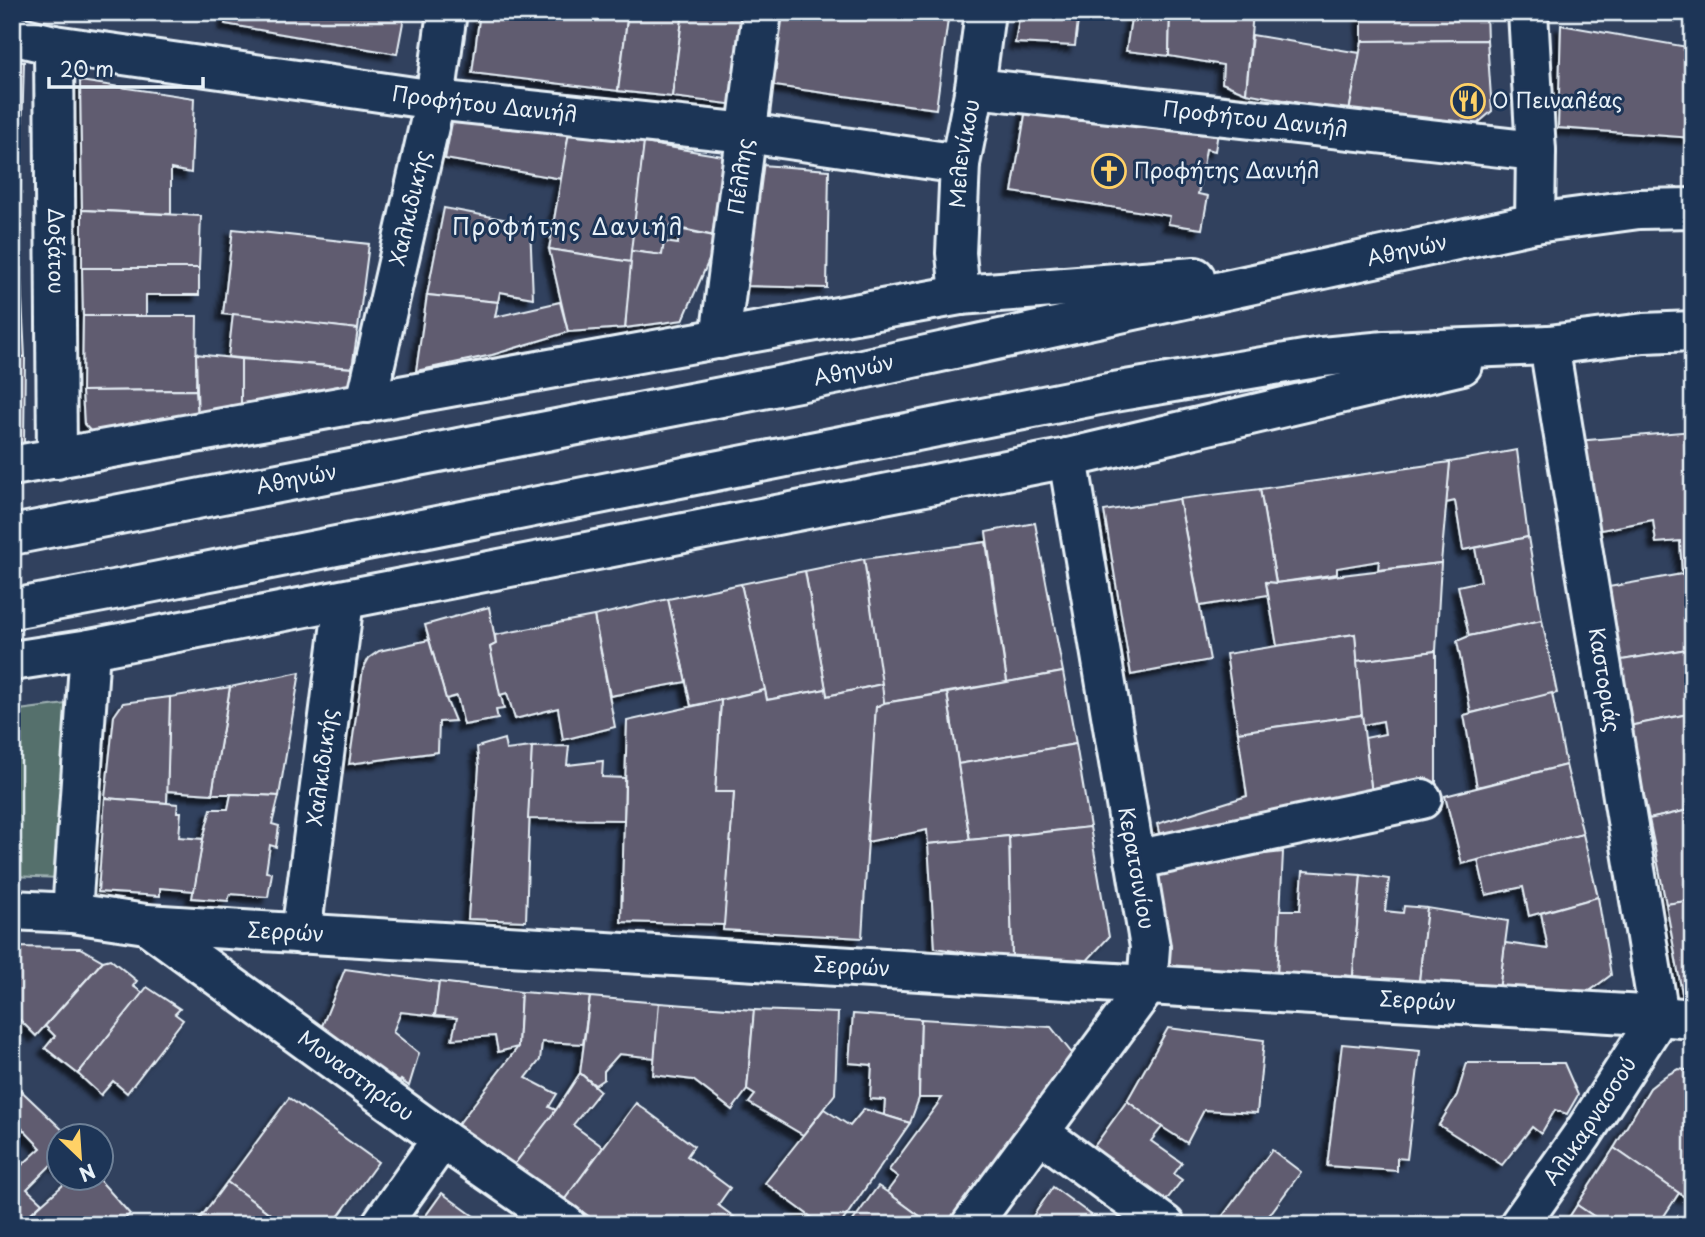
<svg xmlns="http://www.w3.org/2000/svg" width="1705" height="1237" viewBox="0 0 1705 1237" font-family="'Playpen Sans',sans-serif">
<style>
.green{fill:#546f6c;stroke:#9eb0b2;stroke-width:2}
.building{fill:#615c70;stroke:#e8f1f8;stroke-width:2;filter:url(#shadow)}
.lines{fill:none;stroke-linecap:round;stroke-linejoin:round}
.minor-casing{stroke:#e8f1f8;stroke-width:44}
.major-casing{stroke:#e8f1f8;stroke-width:44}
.highway-casing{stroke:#e8f1f8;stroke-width:44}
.minor{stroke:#1d3557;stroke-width:38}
.major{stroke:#1d3557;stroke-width:38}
.highway{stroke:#1d3557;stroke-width:38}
.labels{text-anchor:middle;stroke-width:6;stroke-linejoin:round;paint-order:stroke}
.poi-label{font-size:21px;fill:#e8f1f8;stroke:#1d3557;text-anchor:start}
.street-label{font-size:21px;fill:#e8f1f8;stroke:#1d3557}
.neighbourhood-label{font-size:23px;letter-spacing:2px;fill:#e8f1f8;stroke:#1d3557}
</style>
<defs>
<filter id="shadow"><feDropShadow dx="-6" dy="6" stdDeviation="2" flood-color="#0009"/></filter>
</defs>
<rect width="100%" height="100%" fill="#31415e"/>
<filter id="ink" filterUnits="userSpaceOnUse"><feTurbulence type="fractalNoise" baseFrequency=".0143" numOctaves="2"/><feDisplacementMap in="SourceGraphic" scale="14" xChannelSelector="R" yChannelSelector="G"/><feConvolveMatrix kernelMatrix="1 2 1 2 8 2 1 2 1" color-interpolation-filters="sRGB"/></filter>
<g filter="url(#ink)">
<path class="green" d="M74,703L60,878L12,876V711Z"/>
<g class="building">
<path d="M227,12H405L397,54L225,24Z"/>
<path d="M480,12H584V15L627,20L618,91L472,73Z"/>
<path d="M628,12H683L672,97L618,91Z"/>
<path d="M683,12H747L736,105L672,97Z"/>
<path d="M778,12H949L936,109L768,85Z"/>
<path d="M1020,12H1079L1075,46L1015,43Z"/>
<path d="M1115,12H1170L1169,56L1126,51L1132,12Z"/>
<path d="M1170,12H1253L1246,93L1222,83L1223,65L1169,56Z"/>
<path d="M1362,12H1486L1487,40L1362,41Z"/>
<path d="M1561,25L1693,48V138L1558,128Z"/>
<path d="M1252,35L1360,53L1349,112L1246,93Z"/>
<path d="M1487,40L1492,111L1470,130L1349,112L1362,41Z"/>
<path d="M12,61L24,62L20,201H12Z"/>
<path d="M80,81L194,98L191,173L171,169V214L82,210Z"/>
<path d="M1028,97L1220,120L1215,151L1206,149L1198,194L1208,196L1202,229L1168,224L1170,216L1012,192Z"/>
<path d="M454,112L569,132L562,179L445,159Z"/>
<path d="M569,132L644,143L631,262L549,249Z"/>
<path d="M644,143L729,157L719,237L669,226L662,255L631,251Z"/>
<path d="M761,165L829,170L827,288L746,286Z"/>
<path d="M12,201H20V260L12,261Z"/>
<path d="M444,208L530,224L533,298L500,292L498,302L427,295Z"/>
<path d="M82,210L201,216L199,268H82Z"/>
<path d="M233,229L369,244L358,329L223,314Z"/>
<path d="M678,229L719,237L683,320L625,328L631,251L662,255L664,242L678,244Z"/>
<path d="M549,249L631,262L625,328L568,332Z"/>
<path d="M20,260L25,357L12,356V261Z"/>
<path d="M82,268H199V295H146V316H83Z"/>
<path d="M427,295L498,302L495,317L560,302L568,332L492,355L416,371Z"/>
<path d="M233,314L358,329L352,368L228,357Z"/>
<path d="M83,316H197L196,390L82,391Z"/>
<path d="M196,354L241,359V412L198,421Z"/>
<path d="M12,356L25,357L24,443L12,444Z"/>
<path d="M241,359L352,368L346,392L241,412Z"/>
<path d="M196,390L198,421L94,435L84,424L82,391Z"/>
<path d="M1693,431V572L1682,574L1680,541L1656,543L1653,520L1591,532L1577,441Z"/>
<path d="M1517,450L1528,537L1463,550L1455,501L1446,503L1450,462Z"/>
<path d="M1450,462L1441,563L1378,570L1379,561L1337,568V574L1276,583L1260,489Z"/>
<path d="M1260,489L1276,583L1266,582L1268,595L1200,606L1179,499Z"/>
<path d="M1179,499L1210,660L1131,675L1104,511Z"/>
<path d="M1035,523L1063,672L1007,682L986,532Z"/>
<path d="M1528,537L1542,620L1469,636L1458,586L1481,581L1475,548Z"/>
<path d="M986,542L1007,682L884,703L864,559Z"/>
<path d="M864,559L882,684L827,696L805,571Z"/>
<path d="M1441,563L1436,651L1357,661L1355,634L1277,646L1266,582L1276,583Z"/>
<path d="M805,571L826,689L767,700L741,584Z"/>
<path d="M1693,572V648L1616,661L1603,588Z"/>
<path d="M741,584L765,690L691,706L668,599Z"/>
<path d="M668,599L686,682L610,696L594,616Z"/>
<path d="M489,607L496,644L490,647L504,709L496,710L498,719L464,725L457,696L446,699L425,625Z"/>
<path d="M594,616L615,727L563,740L558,708L515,719L507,693L500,695L490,647L496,644L495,635Z"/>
<path d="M1542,620L1557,693L1471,713L1457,641L1469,636Z"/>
<path d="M1355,634L1362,715L1238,732L1226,654Z"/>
<path d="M429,640L446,699L455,721L439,722L438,752L349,764L363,669L369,658L379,651Z"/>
<path d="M1693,648V690L1689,691L1693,706V713L1629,726L1616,661Z"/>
<path d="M1436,651V786L1372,794L1365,738L1385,734L1383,721L1363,725L1357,661Z"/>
<path d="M300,672L279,796L231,794H212L230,687Z"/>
<path d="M1063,672L1076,744L958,764L947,693Z"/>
<path d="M882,684L884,703L876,707L862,938L723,930L734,792H715L721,700L765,690L767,700L826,689L827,696Z"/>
<path d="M230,687L212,794L167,791L170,697Z"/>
<path d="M947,693L970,840L928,844L927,830L867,842L876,707L884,703Z"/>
<path d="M1552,693L1566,765L1477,787L1464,715Z"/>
<path d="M170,697L167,803L105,798L114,716L123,703Z"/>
<path d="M721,700L715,792H734L724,925L621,922L627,721Z"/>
<path d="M1693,713V809L1649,819L1629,726Z"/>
<path d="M1362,715L1372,794L1163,849L1157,824L1247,796L1238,732Z"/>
<path d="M504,739L506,750L532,747L526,921L468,919L479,767L477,747Z"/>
<path d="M1076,744L1090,827L970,840L958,764Z"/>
<path d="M569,746L567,765L603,761L602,777L625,778L624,820L528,819L532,747Z"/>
<path d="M1566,765L1583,834L1462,864L1445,796Z"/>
<path d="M231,794L279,796L272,824L279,826L276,847L270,845L266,872L272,873L268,897L230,894L228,901L192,898L203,839L211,809H228Z"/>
<path d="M105,798L178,804L177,812H181L179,837L203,839L194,891L160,888V896L98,892Z"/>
<path d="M1693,809V900L1666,904L1649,819Z"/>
<path d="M1090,827L1109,937L1082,966L1012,960L1009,836Z"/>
<path d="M1583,834L1598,897L1529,916L1523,887L1486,895L1478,860Z"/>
<path d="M1009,836L1012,960L935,948L928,844Z"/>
<path d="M1283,852L1277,978L1171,975L1158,866Z"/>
<path d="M1303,871L1361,875L1353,976L1342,975L1341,983L1277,978L1280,910H1300Z"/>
<path d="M1361,875L1389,879L1385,911L1403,913L1404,906L1427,908L1419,982L1353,976Z"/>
<path d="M1598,897L1611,975L1575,1002L1499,990L1505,943L1548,949L1541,913Z"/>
<path d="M1693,900V1010H1685L1666,904Z"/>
<path d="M1427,908L1508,921L1499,990L1419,982Z"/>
<path d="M12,947L80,948L103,961L36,1036L12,1012Z"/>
<path d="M110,959L137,981L133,986L143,993L78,1074L45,1048L55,1036L45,1026L103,961Z"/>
<path d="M345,969L439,982L435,1016L401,1012L393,1032L419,1053L409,1086L401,1080L397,1085L320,1031Z"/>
<path d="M439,982L521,992L518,1047L498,1052L495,1036L452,1039L457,1018L435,1016Z"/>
<path d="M147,987L180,1009L175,1014L183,1020L127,1093L113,1081L101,1095L78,1074Z"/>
<path d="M521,992L590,997L583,1044L542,1042L540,1060L526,1078L557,1094L549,1107L556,1110L514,1165L457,1126L518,1047Z"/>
<path d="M590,997L659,1003L655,1058L619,1054L604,1071V1079L595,1085L580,1073Z"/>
<path d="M659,1003L754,1010L747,1090L732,1110L693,1080L653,1075Z"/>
<path d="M754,1010L838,1013L835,1094L803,1135L749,1103L755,1095L747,1090Z"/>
<path d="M853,1014L921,1019L919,1098L910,1123L884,1115L885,1100L870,1099L872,1065L849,1063Z"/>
<path d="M921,1019L1051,1027L1074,1056L952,1225H932L887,1192L898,1177L889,1170L942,1098H919Z"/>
<path d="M1168,1028L1264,1040L1257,1113L1204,1110L1187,1143L1162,1127L1127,1101Z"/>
<path d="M1342,1044L1420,1051L1407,1159L1397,1158V1171L1327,1166Z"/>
<path d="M1467,1063H1564L1578,1095L1567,1114L1555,1110L1541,1134L1532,1127L1502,1165L1439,1125L1457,1095Z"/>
<path d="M1678,1069L1693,1071V1181L1686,1198L1614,1148L1650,1088L1665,1076Z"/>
<path d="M580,1073L600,1091L573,1125L603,1147L565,1199L514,1165L556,1110Z"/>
<path d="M12,1082L69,1136H60V1167L55,1161L27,1189L42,1203L18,1225H12V1174L41,1148L12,1118Z"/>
<path d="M289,1098L378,1162L332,1225H285L227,1182Z"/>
<path d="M1127,1101L1162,1127L1151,1141L1182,1163L1174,1174L1182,1180L1158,1211L1085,1159Z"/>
<path d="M636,1103L694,1146L687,1156L730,1188L718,1205L745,1225H601L565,1199Z"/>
<path d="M824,1109L850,1126L864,1109L910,1123L840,1225H822L765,1183Z"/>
<path d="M1614,1148L1679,1193L1664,1216L1671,1221L1669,1225H1607L1577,1205Z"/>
<path d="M1272,1150L1301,1172L1262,1225H1216Z"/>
<path d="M71,1178H98L130,1214L118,1225H18Z"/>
<path d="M227,1182L285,1225H195Z"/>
<path d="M878,1186L887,1192L932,1225H850Z"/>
<path d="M1053,1187L1105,1225H1027Z"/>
<path d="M442,1193L486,1225H419Z"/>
<path d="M1577,1205L1607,1225H1564Z"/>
</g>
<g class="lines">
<g class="minor-casing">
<g id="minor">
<path d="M1528,12L1536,151L1535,223"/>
<path id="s1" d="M12,35L54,45L435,100L747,133L960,164"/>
<path id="s2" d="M54,45L57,459"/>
<path id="s3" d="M975,88L1536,151"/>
<path id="s4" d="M960,295L956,253L960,164L975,88L985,12"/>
<path id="s5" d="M720,339L762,12"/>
<path id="s6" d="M366,403L435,100L447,12"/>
<path d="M1135,860L1422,799"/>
<path id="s7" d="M12,910L72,913L146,924L1659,1016L1693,1019"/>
<path d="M72,913L90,649"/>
<path id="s8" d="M146,924L442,1139L566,1225"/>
<path id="s9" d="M301,934L344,600"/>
<path d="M1040,1133L1165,1225"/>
<path d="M381,1225L442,1139"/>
<path d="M971,1225L1147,986L1150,947L1068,458"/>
<path id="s10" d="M1519,1225L1583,1134L1659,1016L1549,345"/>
</g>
</g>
<g class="major-casing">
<g id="major">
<path d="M12,466L960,295"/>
<path d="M12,661L90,649L1068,458"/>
</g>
</g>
<g class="highway-casing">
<g id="highway">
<path d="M960,295L1195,277"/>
<path d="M1068,458L1462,365"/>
<path id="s11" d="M12,535L839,374L1535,223L1639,209L1693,208"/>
<path d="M12,609L124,588L1114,392L1322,357L1385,351L1549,345L1644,333L1693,331"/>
</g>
</g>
<use href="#minor" class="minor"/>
<use href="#major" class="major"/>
<use href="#highway" class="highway"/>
</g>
</g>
<defs>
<g id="restaurant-ring" transform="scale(1.75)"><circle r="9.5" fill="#1d3557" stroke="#ffd166" stroke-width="1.5"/><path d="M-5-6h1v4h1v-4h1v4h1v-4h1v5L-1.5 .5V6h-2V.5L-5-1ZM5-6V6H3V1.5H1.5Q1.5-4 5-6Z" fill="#ffd166"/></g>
<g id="church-ring" transform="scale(1.75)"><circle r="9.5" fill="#1d3557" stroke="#ffd166" stroke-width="1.5"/><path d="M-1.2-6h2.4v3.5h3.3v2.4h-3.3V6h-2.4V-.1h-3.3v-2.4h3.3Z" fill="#ffd166"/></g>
</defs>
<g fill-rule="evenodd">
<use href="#restaurant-ring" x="1468" y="101"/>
<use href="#church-ring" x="1109" y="171"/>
</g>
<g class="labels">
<g class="poi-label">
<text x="1492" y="108">Ο Πειναλέας</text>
<text x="1134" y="178">Προφήτης Δανιήλ</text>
</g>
<g class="street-label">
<text dy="7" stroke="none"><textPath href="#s1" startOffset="478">Προφήτου Δανιήλ</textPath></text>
<text dy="7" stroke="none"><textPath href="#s3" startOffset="282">Προφήτου Δανιήλ</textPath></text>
<text dy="7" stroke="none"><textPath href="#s4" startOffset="142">Μελενίκου</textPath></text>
<text dy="7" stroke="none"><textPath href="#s5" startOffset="164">Πέλλης</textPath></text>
<text dy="7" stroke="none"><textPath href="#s6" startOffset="200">Χαλκιδικής</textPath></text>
<text dy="7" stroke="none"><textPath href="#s11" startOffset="1424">Αθηνών</textPath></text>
<text dy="7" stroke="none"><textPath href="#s2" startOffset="206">Δοξάτου</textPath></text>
<text dy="7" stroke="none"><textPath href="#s11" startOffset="858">Αθηνών</textPath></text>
<text dy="7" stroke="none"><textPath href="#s11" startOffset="290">Αθηνών</textPath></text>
<text transform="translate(1604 680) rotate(81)" y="7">Καστοριάς</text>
<text dy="7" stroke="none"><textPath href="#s9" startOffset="168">Χαλκιδικής</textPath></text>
<text transform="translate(1136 868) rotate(80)" y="7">Κερατσινίου</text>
<text dy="7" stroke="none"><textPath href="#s7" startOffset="275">Σερρών</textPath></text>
<text dy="7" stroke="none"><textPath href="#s7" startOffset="842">Σερρών</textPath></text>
<text dy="7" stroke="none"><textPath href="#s7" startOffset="1409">Σερρών</textPath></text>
<text dy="7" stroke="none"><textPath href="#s8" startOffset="259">Μοναστηρίου</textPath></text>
<text dy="7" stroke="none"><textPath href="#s10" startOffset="126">Αλικαρνασσού</textPath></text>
</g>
<g class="neighbourhood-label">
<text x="568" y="235">Προφήτης Δανιήλ</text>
</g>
</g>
<rect width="1705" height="1237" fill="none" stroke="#1d3557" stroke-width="42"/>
<rect x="21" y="21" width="1663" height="1195" fill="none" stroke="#e8f1f8" stroke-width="2.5" filter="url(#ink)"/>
<g transform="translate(80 1157) rotate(155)"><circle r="33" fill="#1d3557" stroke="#6e8097" stroke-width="2"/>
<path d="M0-5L12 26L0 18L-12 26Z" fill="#ffd166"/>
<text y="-10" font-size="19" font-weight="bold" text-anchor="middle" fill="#e8f1f8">N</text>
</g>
<path d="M49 77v10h154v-10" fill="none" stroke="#e8f1f8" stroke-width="3.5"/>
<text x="60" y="77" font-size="21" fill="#e8f1f8" stroke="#1d3557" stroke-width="5" paint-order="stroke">20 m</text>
</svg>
